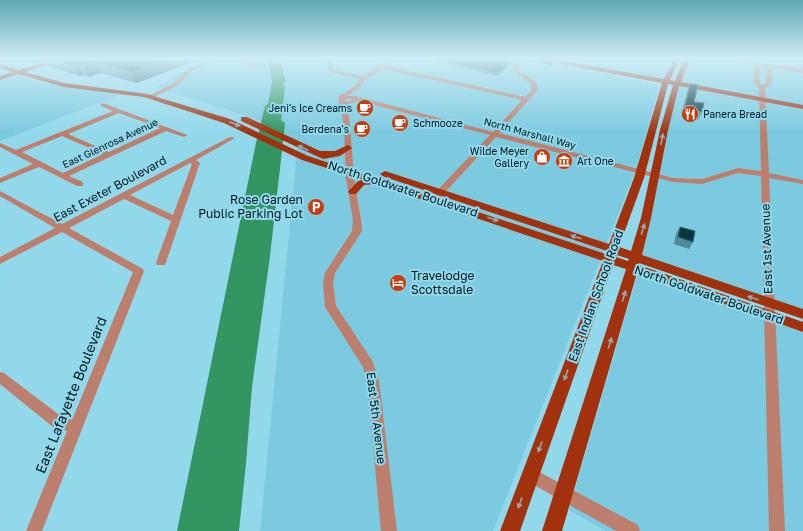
<svg xmlns="http://www.w3.org/2000/svg" width="803" height="531" viewBox="0 0 803 531" font-family="'Golos Text',sans-serif">
<style>
.built{fill:#7ccadf}
.water{fill:#339561}
.lines{fill:none;stroke-linecap:round;stroke-linejoin:round}
.minor{fill:#bc7e6d;fill-rule:evenodd}
.major{fill:#a2320e;fill-rule:evenodd}
.wall{fill:#4e8795}
.shaded-wall{fill:#336773}
.building{fill:#0a363f;stroke:#336773}
.oneway{fill:#97a6a9}
.labels{text-anchor:middle;stroke-width:4;stroke-linejoin:round;paint-order:stroke}
.far-poi-label{font-size:10px;fill:#00161d;stroke:#92d8eb;text-anchor:end}
.far-street-label{font-size:10px;fill:#00161d;stroke:#92d8eb}
.street-label{font-size:12px;fill:#00161d;stroke:#92d8eb}
.poi-label{font-size:12px;fill:#00161d;stroke:#92d8eb;text-anchor:end}
.near-street-label{font-size:14px;fill:#00161d;stroke:#92d8eb}
</style>
<rect width="100%" height="100%" fill="#92d8eb"/>
<g class="built">
<path d="M202,59H520L655,84L659,87L637,167L493,531H260L298,142L253,118L157,88L188,66Z"/>
<path d="M549,59H671L665,77L661,78Z"/>
<path d="M690,59H803V309L640,256L662,151L677,89Z"/>
<path d="M16,75L44,83L122,94L0,141V80Z"/>
<path d="M637,276L803,332V531H606L569,510Z"/>
</g>
<path class="water" d="M268,59H280L286,82H284L283,86L285,87L281,120L285,123L284,133L270,256L252,387L246,463L239,531H177L256,143L265,106L268,104L272,81Z"/>
<g class="lines">
<g class="minor">
<path d="M212,59H219L192,71L177,86L153,97L148,96L173,84L188,69Z"/>
<path d="M231,59L250,61L258,60L266,64C260,68 251,69 245,65L247,64Z"/>
<path d="M326,59H330L334,70L363,76L388,59H393L386,66L525,97L532,90L530,83L511,69L519,59H524L517,69L535,81L538,90L499,133L673,178L702,179L738,168L761,171L759,88L753,82L755,65L724,59H735L803,69V73L772,68V84L765,88L769,173L803,180V184L769,178L785,531H769L761,176L738,173L702,184L673,182L496,137L437,201H431V197L490,135L359,101L347,105L350,125L354,178L361,220L362,231L335,273L333,283L336,306L373,362L379,381L397,531H381L367,381L363,367L325,307L323,283L325,273L352,231L353,220L346,178L344,125L338,97L355,86L360,79L330,72ZM760,67L766,68V83L763,85L759,82ZM383,69L522,100L493,132L355,96H347L359,88L366,79ZM347,99H352L353,100L348,102L344,100Z"/>
<path d="M103,103L187,135L184,137L166,131L69,176L83,182V186H77L39,167L0,183V178L33,164L0,147V143L16,150L113,111L101,106L100,105ZM119,113L160,128L109,152L68,134ZM62,136L103,154L63,173L22,152Z"/>
<path d="M230,137L235,138L196,160L200,163L165,265H157L156,263L171,221L124,199L69,228L143,269L144,271L42,531H26L67,431L53,427L0,384V372L4,373L62,417L72,420L133,272L62,232L0,264V257L55,228L0,196V191L62,224ZM190,163L192,164L173,215L130,195Z"/>
<path d="M530,467L638,525L640,531H616L525,480L522,475L525,470Z"/>
</g>
<g class="major">
<path d="M55,59L61,60L25,72L64,83L147,94L230,119L308,156L606,254L607,251L382,176L380,174L385,171L388,172L609,244L634,178L662,83L554,63L551,65L527,59H553L664,79L674,59H680L670,80L675,81L684,59H690L681,82L803,105V109L679,86L668,130L651,218L642,255L803,309V319L639,263V265L803,322V332L637,273L562,531H542L626,269L613,265L520,531H500L603,261L375,184L364,185L356,194H350L348,192L358,181L363,180L302,160L224,123L144,97L64,87L18,74L0,80V76L12,72L0,68V64L19,70ZM668,84L673,85L660,130L641,218L631,251L619,247L644,178ZM617,255L629,259L628,261L616,257Z"/>
<path d="M241,117H247L320,151H335L348,145L352,148L340,156L323,159L241,121Z"/>
</g>
</g>
<g class="wall">
<path d="M23,59H201L136,83L101,73L89,77L83,75L79,76L47,66L44,61L37,63Z"/>
<path d="M436,59L488,61L491,59H516L498,75H493L436,62Z"/>
<path d="M690,84L694,102L702,112L698,120L681,116L687,91Z"/>
<path d="M680,227L693,242L689,249L674,244L676,234Z"/>
</g>
<g class="shaded-wall">
<path d="M34,59H43L44,61L37,63Z"/>
<path d="M169,59H201L136,83L132,72Z"/>
<path d="M514,59H516L498,75H493V72Z"/>
<path d="M96,62L101,73L89,77L84,66Z"/>
<path d="M78,64L83,75L79,76L74,66Z"/>
</g>
<g class="building">
<path d="M52,59H169L132,72L96,62L84,66L78,64L74,66Z"/>
<path d="M436,59H476L488,61L491,59H514L499,72H493Z"/>
<path d="M690,84L698,85L694,102L704,103L702,112L685,108Z"/>
<path d="M680,227L695,231L693,242L678,237Z"/>
</g>
<defs><path id="oneway-solid" d="M-6-.8H1V-3.2L6.5 0L1 3.2V.8H-6Z"/></defs>
<g class="oneway">
<use href="#oneway-solid" transform="translate(235 124) rotate(22)"/>
<use href="#oneway-solid" transform="translate(662 139) rotate(-79)"/>
<use href="#oneway-solid" transform="translate(303 148) rotate(-156)"/>
<use href="#oneway-solid" transform="translate(493 219) rotate(18)"/>
<use href="#oneway-solid" transform="translate(643 229) rotate(-74)"/>
<use href="#oneway-solid" transform="translate(576 237) rotate(-162)"/>
<use href="#oneway-solid" transform="translate(624 296) rotate(-74)"/>
<use href="#oneway-solid" transform="translate(753 298) rotate(-162)"/>
<use href="#oneway-solid" transform="translate(610 343) rotate(-73)"/>
<use href="#oneway-solid" transform="translate(566 375) rotate(110)"/>
<use href="#oneway-solid" transform="translate(540 447) rotate(110)"/>
<use href="#oneway-solid" transform="translate(520 503) rotate(110)"/>
</g>
<linearGradient id="sky" x2="0" y2="1"><stop stop-color="#5fa8b2"/><stop offset="0.44" stop-color="#ceedf6"/><stop offset="1" stop-color="#ceedf6" stop-opacity="0"/></linearGradient>
<rect width="803" height="133" fill="url(#sky)"/>
<defs>
<g id="cafe-disc" transform="scale(0.9)"><circle r="9.5" fill="#c53d10" stroke="#92d8eb"/><path d="M-5.5-4.5H6V0H3Q3 3.5 0 3.5H-2.5Q-5.5 3.5-5.5 0ZM3-3.2v2h1.7v-2ZM-6 4.5H4V6H-6Z" fill="#fff"/></g>
<g id="restaurant-disc" transform="scale(0.9)"><circle r="9.5" fill="#c53d10" stroke="#92d8eb"/><path d="M-5-6h1v4h1v-4h1v4h1v-4h1v5L-1.5 .5V6h-2V.5L-5-1ZM5-6V6H3V1.5H1.5Q1.5-4 5-6Z" fill="#fff"/></g>
<g id="shop-disc" transform="scale(0.9)"><circle r="9.5" fill="#c53d10" stroke="#92d8eb"/><path d="M-5-2.5h2.3a2.7 3.5 0 0 1 5.4 0H5L5.5 6h-11ZM-1.5-2.5h3a1.5 2.3 0 0 0-3 0Z" fill="#fff"/></g>
<g id="museum-disc" transform="scale(0.9)"><circle r="9.5" fill="#c53d10" stroke="#92d8eb"/><path d="M0-6L6-3V-2H-6V-3ZM-5-1h2V3h-2ZM-1-1h2V3h-2ZM3-1h2V3H3ZM-6 4H6V6H-6Z" fill="#fff"/></g>
<g id="parking-disc" transform="scale(0.9)"><circle r="9.5" fill="#c53d10" stroke="#92d8eb"/><path d="M-3.5-5.5H1a3.5 3.5 0 0 1 0 7H-1V5.5H-3.5ZM-1-3.4V-.6H.8a1.4 1.4 0 0 0 0-2.8Z" fill="#fff"/></g>
<g id="hotel-disc" transform="scale(0.9)"><circle r="9.5" fill="#c53d10" stroke="#92d8eb"/><path d="M-6-4.5h1.5V1H6V5H4.5V3h-9V5H-6ZM-4 0a1.8 1.8 0 1 1 3.6 0ZM.5 0V-2.5h3Q6-2.5 6 0Z" fill="#fff"/></g>
</defs>
<g fill-rule="evenodd">
<use href="#cafe-disc" x="365" y="108"/>
<use href="#restaurant-disc" x="690" y="114"/>
<use href="#cafe-disc" x="400" y="123"/>
<use href="#cafe-disc" x="362" y="129"/>
<use href="#shop-disc" x="542" y="157"/>
<use href="#museum-disc" x="564" y="161"/>
<use href="#parking-disc" x="316" y="207"/>
<use href="#hotel-disc" x="398" y="283"/>
</g>
<g class="labels">
<g class="far-poi-label">
<text x="352" y="112">Jeni's Ice Creams</text>
<text x="703" y="118" text-anchor="start">Panera Bread</text>
<text x="413" y="127" text-anchor="start">Schmooze</text>
<text x="349" y="133">Berdena's</text>
<text x="529" y="155">Wilde Meyer<tspan x="529" dy="12">Gallery</tspan></text>
<text x="577" y="165" text-anchor="start">Art One</text>
</g>
<g class="far-street-label">
<text transform="translate(530 133) rotate(15)" y="4">North Marshall Way</text>
<text transform="translate(110 143) rotate(-25)" y="4">East Glenrosa Avenue</text>
</g>
<g class="street-label">
<text transform="translate(110 189) rotate(-28)" y="4">East Exeter Boulevard</text>
<text transform="translate(403 189) rotate(18)" y="4">North Goldwater Boulevard</text>
<text transform="translate(767 249) rotate(-92)" y="4">East 1st Avenue</text>
<text transform="translate(709 295) rotate(19)" y="4">North Goldwater Boulevard</text>
<text transform="translate(596 296) rotate(-70)" y="4">East Indian School Road</text>
<text transform="translate(376 418) rotate(83)" y="4">East 5th Avenue</text>
</g>
<g class="poi-label">
<text x="303" y="204">Rose Garden<tspan x="303" dy="14">Public Parking Lot</tspan></text>
<text x="411" y="280" text-anchor="start">Travelodge<tspan x="411" dy="14">Scottsdale</tspan></text>
</g>
<g class="near-street-label">
<text transform="translate(71 395) rotate(-68)" y="5">East Lafayette Boulevard</text>
</g>
</g>
</svg>
